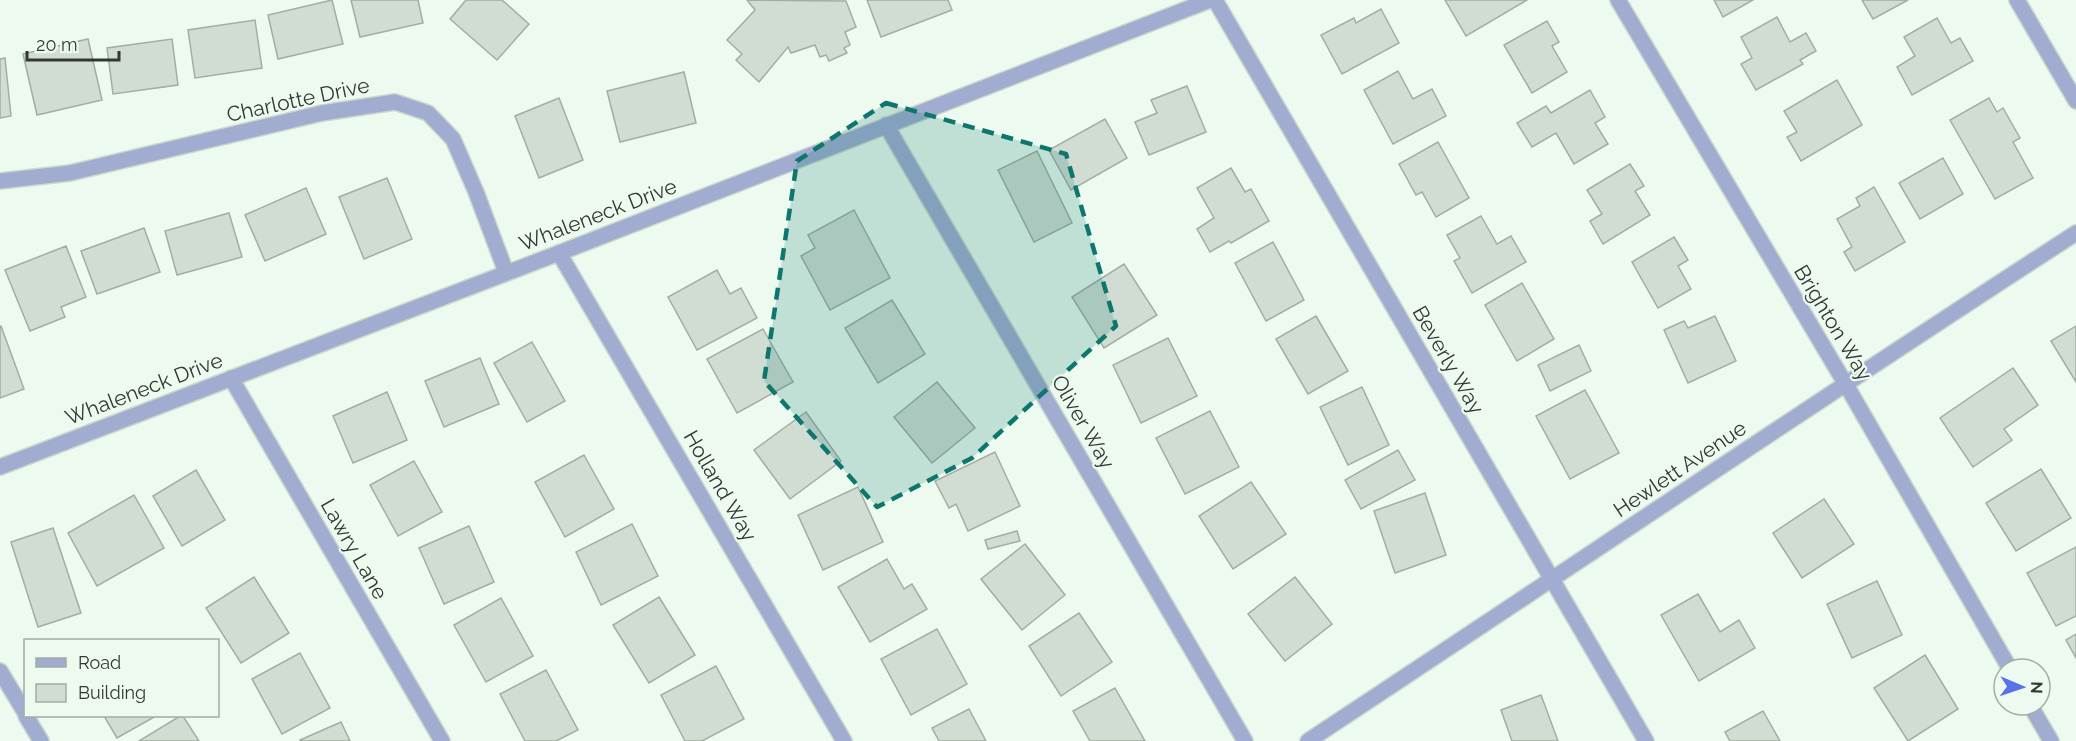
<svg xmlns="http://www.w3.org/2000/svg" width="2076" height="741" viewBox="0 0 2076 741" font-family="Raleway,sans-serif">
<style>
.building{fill:#d1ddd3;stroke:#a2ada3;stroke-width:1.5}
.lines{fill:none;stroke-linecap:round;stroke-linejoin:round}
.street-casing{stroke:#ccd7cd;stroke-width:18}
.street{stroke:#a0acd0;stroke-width:15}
.marked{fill:#0f766e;fill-opacity:0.2;stroke:#0f766e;stroke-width:4.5;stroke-dasharray:12 8;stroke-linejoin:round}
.labels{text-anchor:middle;stroke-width:4.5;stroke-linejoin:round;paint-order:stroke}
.street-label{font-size:21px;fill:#343834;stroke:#edfaef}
</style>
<rect width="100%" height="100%" fill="#edfaef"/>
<g class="building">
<path d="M332,0L343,44L278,59L268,15Z"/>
<path d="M351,0H418L423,23L360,37Z"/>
<path d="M466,0H502L529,24L497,60L450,19Z"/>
<path d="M747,0L846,1L856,27L845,32L850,45L844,48L847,53L829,61L826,55L820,57L815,45L791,53L788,47L759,82L736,60L742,54L727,40L755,10Z"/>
<path d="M867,0H948L952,10L881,37Z"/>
<path d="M1445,0H1527L1466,36Z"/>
<path d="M1714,0H1753L1723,17Z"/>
<path d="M1862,0H1908L1873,19Z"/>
<path d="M1381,9L1399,43L1342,74L1321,35L1354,18L1356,23Z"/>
<path d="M1777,17L1790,42L1806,33L1816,51L1800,60L1803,64L1756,90L1741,64L1752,58L1741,37Z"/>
<path d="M1937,18L1951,43L1960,38L1973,61L1912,95L1897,67L1915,56L1904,37Z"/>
<path d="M255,20L262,68L195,78L188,30Z"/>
<path d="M1547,21L1559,42L1552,46L1567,72L1532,93L1504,45Z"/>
<path d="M88,39L102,100L37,115L23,54Z"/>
<path d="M172,39L178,85L113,94L107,48Z"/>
<path d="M5,58L11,116L0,118V59Z"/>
<path d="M1398,71L1413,99L1432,89L1446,116L1393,144L1364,90Z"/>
<path d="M684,72L696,123L620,142L607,91Z"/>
<path d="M1837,80L1862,125L1801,161L1787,137L1797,132L1784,111Z"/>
<path d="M1187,86L1206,132L1149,155L1135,122L1157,113L1151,100Z"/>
<path d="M1590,90L1605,117L1595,123L1608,144L1574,164L1556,133L1532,147L1517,123L1546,106L1551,113Z"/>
<path d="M559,98L583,160L539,178L515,116Z"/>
<path d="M1989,98L1997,112L2003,108L2020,138L2013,142L2033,178L1995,199L1950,120Z"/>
<path d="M1105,119L1127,158L1071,190L1049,150Z"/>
<path d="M1438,142L1469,198L1436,217L1422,192L1416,195L1399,164Z"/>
<path d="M1037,151L1072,223L1034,242L998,170Z"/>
<path d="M1943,158L1963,194L1920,219L1899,183Z"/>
<path d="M1630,164L1644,186L1635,191L1650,215L1603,244L1590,221L1602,214L1587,190Z"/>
<path d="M1231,168L1245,192L1251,189L1269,221L1231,243L1229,241L1210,252L1197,229L1214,218L1197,188Z"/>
<path d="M387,178L412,239L364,259L339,197Z"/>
<path d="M1874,187L1905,242L1855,271L1844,252L1852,247L1837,219L1860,206L1856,198Z"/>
<path d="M306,188L326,234L265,261L245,215Z"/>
<path d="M854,210L890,278L830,310L801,256L815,248L808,235Z"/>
<path d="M229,213L242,257L177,275L165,231Z"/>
<path d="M1481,216L1497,244L1511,236L1526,262L1472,293L1454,261L1460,258L1447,235Z"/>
<path d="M144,228L160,272L97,294L81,251Z"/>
<path d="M1674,237L1688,260L1678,266L1691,289L1658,308L1632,262Z"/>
<path d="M1273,242L1304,300L1266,321L1235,263Z"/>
<path d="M66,246L86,297L61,307L65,317L30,331L5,270Z"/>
<path d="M1124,264L1157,315L1104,348L1072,297Z"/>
<path d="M717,270L730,294L741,288L757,318L697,350L668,297Z"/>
<path d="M1522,283L1554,339L1517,361L1485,305Z"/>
<path d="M892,300L925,354L878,383L845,328Z"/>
<path d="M1316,316L1348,371L1308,394L1276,339Z"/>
<path d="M1715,316L1736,361L1688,383L1664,330L1684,321L1688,328Z"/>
<path d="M1,326L24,389L0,398V327Z"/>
<path d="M2076,326V382L2051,341Z"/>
<path d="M763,329L793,382L737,413L707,359Z"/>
<path d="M1168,338L1197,396L1141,423L1113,365Z"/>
<path d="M532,342L565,401L527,422L494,363Z"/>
<path d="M1579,345L1591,371L1550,391L1538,365Z"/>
<path d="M480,358L499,404L444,427L425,381Z"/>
<path d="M2013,368L2038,405L2004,429L2012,440L1973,467L1940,418Z"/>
<path d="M937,382L975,428L932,463L894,417Z"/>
<path d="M1362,387L1389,445L1348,465L1320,407Z"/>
<path d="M1585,390L1619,453L1570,479L1536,416Z"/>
<path d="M387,392L407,440L353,463L333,416Z"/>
<path d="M1210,411L1239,467L1185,494L1156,438Z"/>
<path d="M806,412L841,461L790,499L754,450Z"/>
<path d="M1398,450L1415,480L1361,509L1345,480Z"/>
<path d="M995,452L1020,506L968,531L956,504L949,508L935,481Z"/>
<path d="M584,455L614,509L565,537L535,482Z"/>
<path d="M414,461L442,512L398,536L370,485Z"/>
<path d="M2041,469L2071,518L2016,551L1986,503Z"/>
<path d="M196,470L225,520L182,546L153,496Z"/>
<path d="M1251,482L1286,534L1233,569L1199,516Z"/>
<path d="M858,487L883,542L823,570L798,515Z"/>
<path d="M1425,493L1446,555L1395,573L1374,511Z"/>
<path d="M134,495L164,548L97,586L68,533Z"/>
<path d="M1824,499L1854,544L1802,578L1773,533Z"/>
<path d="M632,524L658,576L601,605L576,552Z"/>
<path d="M469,526L494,582L444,604L419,548Z"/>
<path d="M53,528L81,613L38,627L11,542Z"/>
<path d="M1017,531L1020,541L988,549L985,540Z"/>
<path d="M1025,544L1065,595L1022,630L981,579Z"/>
<path d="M2076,547V616L2056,626L2027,573Z"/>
<path d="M887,559L904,589L912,584L927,609L870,642L838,587Z"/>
<path d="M254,577L289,633L241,663L206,608Z"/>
<path d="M1295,577L1332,624L1285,661L1248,614Z"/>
<path d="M1877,581L1902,635L1852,658L1827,604Z"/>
<path d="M1698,594L1720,632L1739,620L1755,648L1699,681L1661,615Z"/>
<path d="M659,597L695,655L649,683L613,625Z"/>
<path d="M501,598L533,656L486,682L454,625Z"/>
<path d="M1079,613L1112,662L1061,696L1029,646Z"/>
<path d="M937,629L967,684L911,715L881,659Z"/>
<path d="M2076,634V658L2066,640Z"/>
<path d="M300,653L330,708L282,734L252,679Z"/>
<path d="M1925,655L1958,709L1908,741L1874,688Z"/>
<path d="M716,666L744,719L702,741H685L661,695Z"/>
<path d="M546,670L578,730L556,741H525L500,694Z"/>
<path d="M1115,688L1145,741H1090L1073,711Z"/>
<path d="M1541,695L1558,741H1512L1501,710Z"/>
<path d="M969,709L986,741H939L932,728Z"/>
<path d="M1763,711L1780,741H1730L1725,732Z"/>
<path d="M104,716H156L117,738Z"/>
<path d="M180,716H183L199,741H139Z"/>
<path d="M341,722L350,741H300V740Z"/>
</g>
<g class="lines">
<g class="street-casing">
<g id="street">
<path d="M1215,0L1646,741"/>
<path d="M1618,0L1845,383L2010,669"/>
<path d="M2017,0L2076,101"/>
<path d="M886,125L1245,741"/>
<path d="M0,181L70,173L322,113L395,102L428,113L453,139L476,192L506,272"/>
<path d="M559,253L844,741"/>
<path d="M231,378L442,741"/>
<path d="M0,467L559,253L1210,0"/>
<path d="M0,671L26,714"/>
<path d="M2030,705L2051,741"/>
<path d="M26,716L41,741"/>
<path d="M1308,741C1564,572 1818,400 2076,233"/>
</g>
</g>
<use href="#street" class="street"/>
</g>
<path class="marked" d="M886,103L1066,154L1116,326L972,458L877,507L764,381L797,161Z"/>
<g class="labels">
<g class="street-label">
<text transform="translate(298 100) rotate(-12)" y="7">Charlotte Drive</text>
<text transform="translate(598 215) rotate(-21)" y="7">Whaleneck Drive</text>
<text transform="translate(1833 323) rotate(59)" y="7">Brighton Way</text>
<text transform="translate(1448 360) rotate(60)" y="7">Beverly Way</text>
<text transform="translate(144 389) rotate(-21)" y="7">Whaleneck Drive</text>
<text transform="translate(1083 422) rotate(60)" y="7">Oliver Way</text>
<text transform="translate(1680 469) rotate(-34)" y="7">Hewlett Avenue</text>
<text transform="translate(720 486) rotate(60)" y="7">Holland Way</text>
<text transform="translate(354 549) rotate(60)" y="7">Lawry Lane</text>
</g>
</g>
<rect x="24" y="639" width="195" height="78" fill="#edfaef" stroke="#a3aca4" stroke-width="1.5"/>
<rect x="36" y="658" width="30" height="9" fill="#a0acd0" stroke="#a3aca4" stroke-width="1.5"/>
<text x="78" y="669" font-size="18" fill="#343834">Road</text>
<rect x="36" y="684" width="30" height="18" fill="#d1ddd3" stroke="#a3aca4" stroke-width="1.5"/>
<text x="78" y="699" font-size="18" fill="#343834">Building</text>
<g transform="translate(2022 687) rotate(92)"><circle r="28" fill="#edfaef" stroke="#a3aca4" stroke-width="1.5"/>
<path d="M0-4.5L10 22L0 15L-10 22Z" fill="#5872e8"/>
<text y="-9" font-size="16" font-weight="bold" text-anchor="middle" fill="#343834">N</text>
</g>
<path d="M27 51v9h92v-9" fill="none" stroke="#343834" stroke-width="3"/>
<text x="36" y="51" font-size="18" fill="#343834" stroke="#edfaef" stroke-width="4.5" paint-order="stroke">20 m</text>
</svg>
